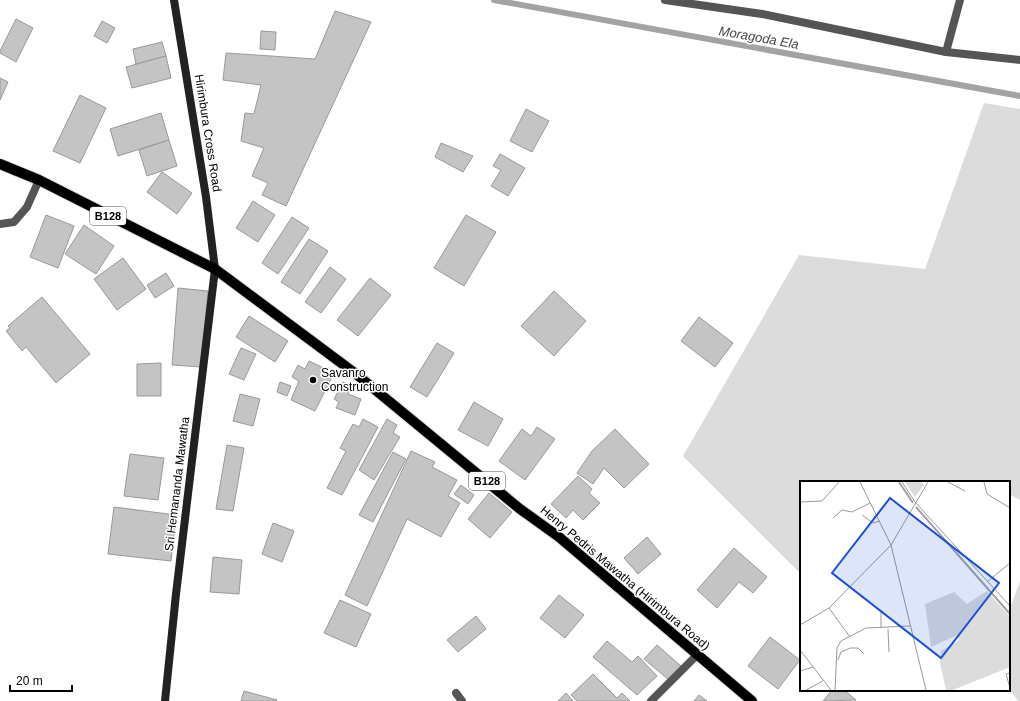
<svg xmlns="http://www.w3.org/2000/svg" width="1020" height="701" viewBox="0 0 1020 701" font-family="Arial,sans-serif">
<style>
.green{fill:#dcdcdc}
.lines{fill:none;stroke-linecap:round;stroke-linejoin:round}
.stream{stroke:#a3a3a3;stroke-width:6}
.building{fill:#c4c4c4;stroke:#999}
.primary-casing{stroke:#dbdbdb;stroke-width:12}
.street{stroke:#555;stroke-width:8}
.secondary{stroke:#222;stroke-width:8}
.primary{stroke:#000;stroke-width:10}
.poi-dot{fill:#000;stroke:#fff;stroke-width:1.5}
.labels{text-anchor:middle;stroke-width:3;stroke-linejoin:round;paint-order:stroke}
.shield{fill:#fff;stroke:#4c4c4c;stroke-width:1}
.shield-label{font-size:11px;font-weight:bold;fill:#000}
.street-label{font-size:12px;fill:#000;stroke:#fff}
.poi-label{font-size:12px;fill:#000;stroke:#fff;text-anchor:start}
.water-label{font-size:13px;font-style:italic;fill:#444;stroke:#fff}
.inset-river{fill:none;stroke:#a3a3a3;stroke-width:2}
.inset-road{fill:none;stroke:#999;stroke-width:1}
.view{fill:#1d4ed8;fill-opacity:0.15;stroke:#1d4ed8;stroke-width:2}
.inset-edge{fill:none;stroke:#000;stroke-width:2}
</style>
<rect width="100%" height="100%" fill="#fff"/>
<g class="green">
<path d="M984,103L1020,109V500L1011,495L1009,499V482H801V574L683,456L799,255L925,269Z"/>
<path d="M1020,581V701H1018L1009,689V611Z"/>
</g>
<g class="lines">
<path class="stream" d="M494,0L1020,96"/>
</g>
<g class="building">
<path d="M335,11L371,22L286,206L262,195L268,183L252,176L264,148L241,141L245,113L254,114L261,85L223,80L226,53L315,59Z"/>
<path d="M16,19L33,28L16,62L0,53V51Z"/>
<path d="M102,21L115,28L107,43L94,36Z"/>
<path d="M261,31L276,32L275,50L260,49Z"/>
<path d="M162,42L166,56L136,64L133,49Z"/>
<path d="M166,56L171,78L132,88L126,67Z"/>
<path d="M0,78L8,82L0,100Z"/>
<path d="M80,95L106,108L80,163L53,151Z"/>
<path d="M526,109L549,121L532,152L510,141Z"/>
<path d="M161,113L169,140L118,156L110,129Z"/>
<path d="M169,140L177,166L147,176L139,150Z"/>
<path d="M441,143L473,156L463,172L435,157Z"/>
<path d="M500,154L525,168L508,196L491,186L501,170L493,166Z"/>
<path d="M162,172L192,193L177,214L147,192Z"/>
<path d="M253,201L275,215L258,242L236,228Z"/>
<path d="M46,215L74,226L58,268L30,257Z"/>
<path d="M466,215L496,232L464,286L434,268Z"/>
<path d="M292,217L309,228L278,274L262,263Z"/>
<path d="M84,225L114,246L96,274L65,254Z"/>
<path d="M309,239L328,251L300,294L281,282Z"/>
<path d="M123,258L146,289L117,310L94,279Z"/>
<path d="M330,267L346,279L321,313L305,302Z"/>
<path d="M166,273L174,286L155,298L147,285Z"/>
<path d="M370,278L391,295L358,336L337,320Z"/>
<path d="M178,288L208,291L201,367L172,365Z"/>
<path d="M554,291L586,321L554,356L521,326Z"/>
<path d="M42,297L90,354L56,383L26,347L22,351L6,331L10,328L8,326Z"/>
<path d="M249,316L288,341L275,362L236,337Z"/>
<path d="M699,317L733,343L715,367L681,341Z"/>
<path d="M437,343L454,353L427,397L410,387Z"/>
<path d="M241,348L256,354L244,380L229,374Z"/>
<path d="M309,361L334,373L315,411L291,400L299,381L292,377L298,365L305,369Z"/>
<path d="M161,363V396H137V364Z"/>
<path d="M280,382L291,386L287,396L277,392Z"/>
<path d="M343,382L352,386L348,394L361,399L355,415L336,408L339,402L334,399Z"/>
<path d="M240,394L260,399L253,426L233,421Z"/>
<path d="M474,402L503,419L488,446L458,430Z"/>
<path d="M363,419L378,427L342,495L327,488L346,451L340,448L353,424L359,427Z"/>
<path d="M387,419L397,425L393,433L400,437L374,480L359,470Z"/>
<path d="M537,427L555,439L525,480L499,461L522,429L531,436Z"/>
<path d="M615,429L649,464L624,488L604,468L593,484L577,473L592,451Z"/>
<path d="M227,445L244,448L233,511L216,509Z"/>
<path d="M411,451L435,462L432,467L457,480L448,496L460,503L441,537L407,519L367,606L345,595Z"/>
<path d="M393,452L406,459L373,522L359,515Z"/>
<path d="M130,454L164,458L158,500L124,496Z"/>
<path d="M578,476L592,489L589,493L600,503L583,520L573,510L566,518L551,504Z"/>
<path d="M461,485L474,495L468,504L454,494Z"/>
<path d="M489,493L512,512L490,538L468,519Z"/>
<path d="M114,507L176,515L171,561L108,554Z"/>
<path d="M273,523L294,531L282,562L262,554Z"/>
<path d="M647,537L661,554L638,574L624,558Z"/>
<path d="M734,548L767,577L753,593L739,582L717,608L697,590Z"/>
<path d="M213,557L242,560L239,594L210,592Z"/>
<path d="M559,595L584,615L565,638L540,618Z"/>
<path d="M340,600L371,614L356,647L324,633Z"/>
<path d="M476,616L486,629L458,652L447,640Z"/>
<path d="M770,637L800,660L778,689L748,666Z"/>
<path d="M607,641L632,662L638,656L657,676L637,695L593,657Z"/>
<path d="M657,645L681,666L669,680L644,659Z"/>
<path d="M593,674L617,698L622,693L630,701H577L571,695Z"/>
<path d="M832,690H844L856,700L823,701Z"/>
<path d="M244,691L277,700L276,701H241Z"/>
<path d="M566,693L573,701H558Z"/>
<path d="M699,695L707,701H694Z"/>
</g>
<g class="lines">
<g class="primary-casing">
<path id="primary" d="M0,164L39,180L215,269L356,374L520,509L559,537L752,701"/>
</g>
<g class="street">
<path d="M665,0L762,14L946,52L1020,60"/>
<path d="M946,52L960,0"/>
<path d="M0,224L14,222L27,207L39,180"/>
<path d="M456,693L462,701"/>
<path d="M651,701L697,655"/>
</g>
<path class="secondary" d="M165,701L176,594L215,269L206,197L174,0"/>
<use href="#primary" class="primary"/>
</g>
<circle class="poi-dot" cx="313" cy="380" r="4"/>
<g class="labels">
<g class="shield">
<rect x="90" y="207" width="36" height="18" rx="3"/>
<rect x="469" y="472" width="36" height="18" rx="3"/>
</g>
<g class="shield-label">
<text x="108" y="220">B128</text>
<text x="487" y="485">B128</text>
</g>
<g class="street-label">
<text transform="translate(208 133) rotate(81)" y="4">Hirimbura Cross Road</text>
<text transform="translate(177 484) rotate(-83)" y="4">Sri Hemananda Mawatha</text>
<text transform="translate(625 578) rotate(40)" y="4">Henry Pedris Mawatha (Hirimbura Road)</text>
</g>
<g class="poi-label">
<text x="321" y="377">Savanro<tspan x="321" dy="14">Construction</tspan></text>
</g>
<g class="water-label">
<text transform="translate(759 37) rotate(10)" y="5">Moragoda Ela</text>
</g>
</g>
<g transform="translate(800 481)">
<rect width="210" height="210" fill="#fff"/>
<path d="M105,1H121L124,4L115,16ZM187,110L210,136V186L153,209H146L140,182L141,170L159,159L157,154L131,166L125,123L154,111L167,123Z" fill="#dcdcdc"/>
<path class="inset-river" d="M99,1L113,22M116,26L210,133"/>
<path class="inset-road" d="M60,1L91,64L126,209M102,1L115,21L210,125M148,1L165,10M184,1L187,13L210,27M0,21L22,20L39,1M62,34L73,42L80,40M33,37L42,29L52,31L70,22M187,101L210,82M29,127L50,156M0,144L29,127L91,64L128,1M81,147V129M88,148L89,171M0,169L31,209M38,179L41,171L50,167H58L64,173M0,190L13,186M210,192L206,193L210,207M6,209L23,200M35,209L37,167L41,160L66,147L110,145"/>
<path class="view" d="M90,17L199,102L141,177L32,92Z"/>
<rect width="210" height="210" class="inset-edge"/>
</g>
<path d="M10 685v6h62v-6" fill="none" stroke="#000000" stroke-width="2"/>
<text x="16" y="685" font-size="12" fill="#000000" stroke="#ffffff" stroke-width="3" paint-order="stroke">20 m</text>
</svg>
